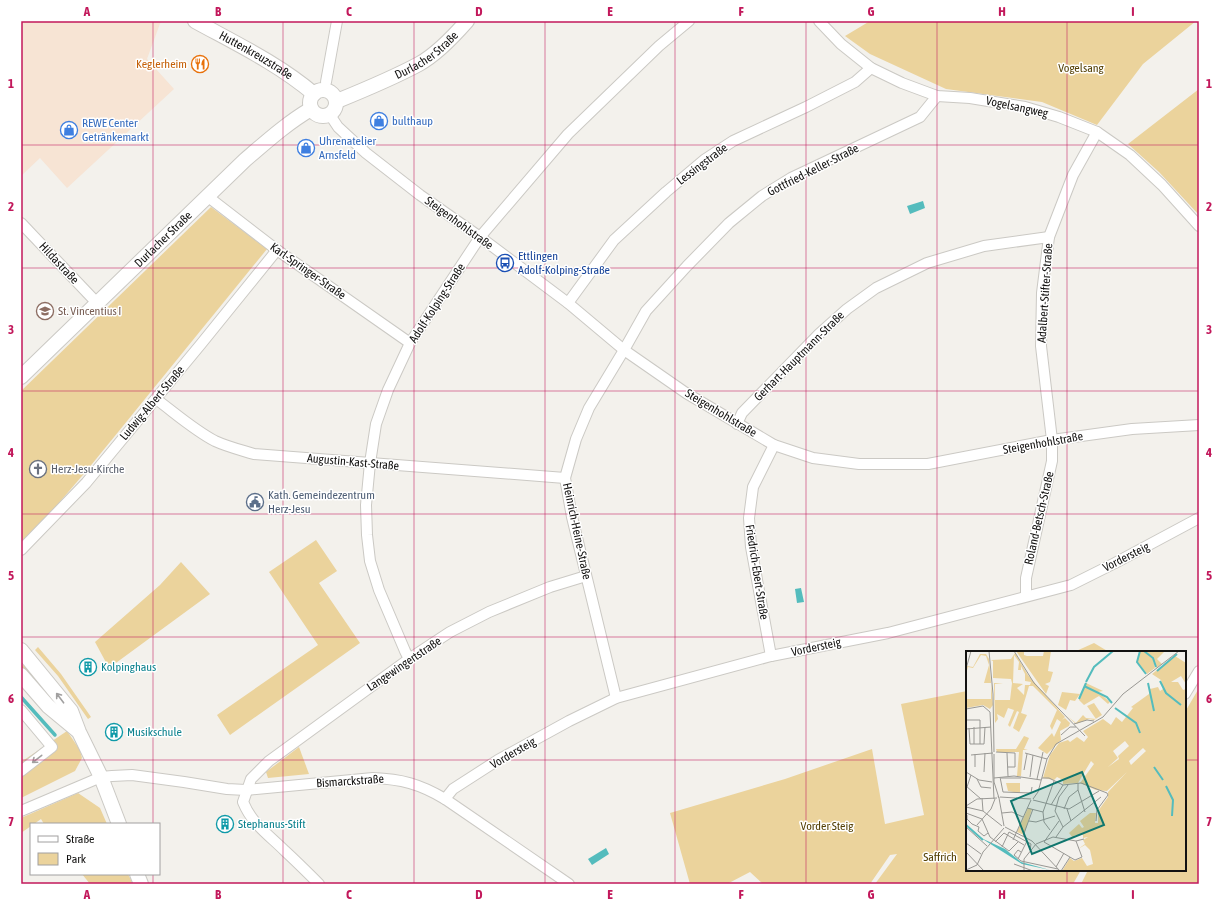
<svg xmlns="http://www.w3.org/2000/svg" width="1220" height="905" viewBox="0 0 1220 905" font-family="'Asap Condensed',sans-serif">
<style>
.commercial{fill:#f7e4d4}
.green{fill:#ebd39c}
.water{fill:#54bcbd}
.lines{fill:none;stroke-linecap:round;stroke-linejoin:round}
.stream{stroke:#54bcbd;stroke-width:3.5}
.street-casing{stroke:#cbc9c4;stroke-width:12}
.secondary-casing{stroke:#cbc9c4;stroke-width:16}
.street{stroke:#fff;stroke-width:10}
.secondary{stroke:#fff;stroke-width:14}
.oneway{stroke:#a1a0a0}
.grid{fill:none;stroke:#c2185b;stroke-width:1;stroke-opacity:0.55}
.labels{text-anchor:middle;stroke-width:3;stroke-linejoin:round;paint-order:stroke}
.street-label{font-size:12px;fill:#131211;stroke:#fff}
.food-label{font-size:12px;fill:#c56008;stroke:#fff;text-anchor:end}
.park-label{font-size:12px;fill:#544005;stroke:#fff}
.shop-label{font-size:12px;fill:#366cbe;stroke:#fff;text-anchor:start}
.transit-label{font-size:12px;fill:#164399;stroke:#fff;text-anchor:start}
.education-label{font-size:12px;fill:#785e54;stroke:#fff;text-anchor:start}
.worship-label{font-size:12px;fill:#5b616d;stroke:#fff;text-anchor:start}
.service-label{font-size:12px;fill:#4e5e75;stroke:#fff;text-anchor:start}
.culture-label{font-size:12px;fill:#0d838f;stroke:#fff;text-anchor:start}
.inset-river{fill:none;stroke:#54bcbd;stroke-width:2}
.inset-road{fill:none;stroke:#999894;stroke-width:1}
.view{fill:#0f766e;fill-opacity:0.15;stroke:#0f766e;stroke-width:2}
.inset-edge{fill:none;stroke:#131211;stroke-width:2}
.neatline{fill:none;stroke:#c2185b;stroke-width:1.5}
.grid-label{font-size:13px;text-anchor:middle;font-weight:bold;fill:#c2185b}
</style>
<rect width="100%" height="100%" fill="#f3f1ec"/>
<path class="commercial" d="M21,21H161L147,59L174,89L67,188L40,158L21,176Z"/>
<g class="green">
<path d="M870,21H1196L1143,64L1097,125L1042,102L946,89L870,54L845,36Z"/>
<path d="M1199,89V215L1159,172L1128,144Z"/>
<path d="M211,207L267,249L88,469L52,511L21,542V391Z"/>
<path d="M316,540L337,571L319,583L360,643L230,735L217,715L318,645L269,572Z"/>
<path d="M181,562L210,594L109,668L95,642L160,585Z"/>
<path d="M1094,643L1109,652H1074Z"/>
<path d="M38,647L61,674L91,717L88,719L58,676L35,650Z"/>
<path d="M23,664L52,698L48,701L21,670Z"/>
<path d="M1199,688V884H1081L1088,870H1185V712Z"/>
<path d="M967,691V870H1081L1073,884H875L897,854L890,855L870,884H763L750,872L727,884H690L670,813L785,779L872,749L885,824L924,815L901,704Z"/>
<path d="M67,731L80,750L82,758L75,771L21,798V762Z"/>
<path d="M299,747L309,774L268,778L266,772Z"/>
<path d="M78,793L100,808L107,824H44L41,819L34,824H31V826L21,833V818Z"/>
<path d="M82,874H128L133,884H90Z"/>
</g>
<g class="water">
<path d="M923,201L925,208L910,214L907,206Z"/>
<path d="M801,588L804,602L797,603L795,589Z"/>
<path d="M606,848L609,854L592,865L588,859Z"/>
</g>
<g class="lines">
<path class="stream" d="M21,697L55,735"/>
<g class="street-casing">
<g id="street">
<path d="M819,21L841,44L871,68L902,83L937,96L970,98L1025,107L1059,117L1097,132L1130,155L1162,185L1199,226"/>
<path d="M326,82L337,21"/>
<path d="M330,115L338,127L366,153L420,195L480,237L568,303L624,350L686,393L774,445L813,458L859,464H928L1052,440L1132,429L1199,425"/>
<path d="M207,196L277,250L410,343"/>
<path d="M21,223L97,303"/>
<path d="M568,303L614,240L666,192L704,160L733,141L806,107L855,82L871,68"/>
<path d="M156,399C175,413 194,430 215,441C228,447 241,450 254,454L565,478"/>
<path d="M737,424L742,413L819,334L847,309L876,288L927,263L984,246L1049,237"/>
<path d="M21,550L86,483L201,344L277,250"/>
<path d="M1026,596V578L1052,461V440L1041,346L1042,293L1049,237L1073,175L1097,132"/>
<path d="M771,656L751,547L749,518L753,487L774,445"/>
<path d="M409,659L405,651L379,590L370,561L367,535L366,505L370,463L376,424L388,390L410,343L480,237L568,134L659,46L689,21"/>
<path d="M1185,694L1199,671"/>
<path d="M616,698L572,517L565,478L576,439L589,408L624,350L646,311L687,266L729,223L762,196L791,178L920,117L937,96"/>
<path d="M21,710L52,747L21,771"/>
<path d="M445,799L453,789L498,760L569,721L616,698L771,656L888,633L1071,585L1115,563L1199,518"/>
<path d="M21,811L87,783L101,777L112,776L132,775L184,782L227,789L246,790L373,778C401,779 420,784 445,799L569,884"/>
<path d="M319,884C308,873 297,862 285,851C269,835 252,824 243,802L251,779L269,761L409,659L450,632L489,612L550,587L586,576"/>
</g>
</g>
<g class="secondary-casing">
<g id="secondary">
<path id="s1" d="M195,21C235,43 279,64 314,94"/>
<circle cx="323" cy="103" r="13"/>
<path id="s2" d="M337,101C364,90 393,78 419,64C437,54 453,37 467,21"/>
<path id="s3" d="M21,377L245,160C266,142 287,123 311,109"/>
<path d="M21,650L71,711L79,732L101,777L119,824"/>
<path d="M21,675L48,706L77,730"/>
<path d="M137,874L141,884"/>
</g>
</g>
<use href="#street" class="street"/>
<use href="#secondary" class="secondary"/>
</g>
<defs><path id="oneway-shaft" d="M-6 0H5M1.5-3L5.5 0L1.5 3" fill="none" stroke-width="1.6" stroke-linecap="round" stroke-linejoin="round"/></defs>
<g class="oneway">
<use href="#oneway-shaft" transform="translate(60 698) rotate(-127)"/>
<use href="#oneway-shaft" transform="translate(37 759) rotate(142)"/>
</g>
<path class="grid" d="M153,21V824M283,21V884M414,21V884M545,21V884M675,21V884M806,21V884M937,21V884M1067,21V652M21,145H1199M21,268H1199M21,391H1199M21,514H1199M21,637H1199M21,760H967M1185,760H1199M1067,870V884M153,874V884"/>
<defs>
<g id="restaurant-ring" transform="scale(0.9)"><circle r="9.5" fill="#fff" stroke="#e8710a" stroke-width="1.5"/><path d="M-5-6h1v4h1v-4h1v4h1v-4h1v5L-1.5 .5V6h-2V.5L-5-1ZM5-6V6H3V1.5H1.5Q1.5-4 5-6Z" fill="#e8710a"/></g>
<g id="shop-ring" transform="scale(0.9)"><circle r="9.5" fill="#fff" stroke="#3f7fe0" stroke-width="1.5"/><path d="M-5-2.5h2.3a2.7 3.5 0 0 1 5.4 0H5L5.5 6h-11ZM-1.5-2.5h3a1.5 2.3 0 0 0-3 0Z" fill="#3f7fe0"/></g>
<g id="bus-ring" transform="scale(0.9)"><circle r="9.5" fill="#fff" stroke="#1a4fb4" stroke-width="1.5"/><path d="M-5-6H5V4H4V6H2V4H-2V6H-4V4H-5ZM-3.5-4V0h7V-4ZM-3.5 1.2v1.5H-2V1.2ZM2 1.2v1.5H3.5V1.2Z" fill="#1a4fb4"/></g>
<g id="school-ring" transform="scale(0.9)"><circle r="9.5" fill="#fff" stroke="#8d6e63" stroke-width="1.5"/><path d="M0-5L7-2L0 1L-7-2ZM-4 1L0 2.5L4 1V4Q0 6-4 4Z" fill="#8d6e63"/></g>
<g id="church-ring" transform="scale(0.9)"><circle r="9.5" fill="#fff" stroke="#6b7280" stroke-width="1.5"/><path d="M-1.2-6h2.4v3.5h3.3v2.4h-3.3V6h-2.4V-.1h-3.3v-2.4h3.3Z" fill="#6b7280"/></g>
<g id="civic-ring" transform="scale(0.9)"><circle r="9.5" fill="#fff" stroke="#5c6f8a" stroke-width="1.5"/><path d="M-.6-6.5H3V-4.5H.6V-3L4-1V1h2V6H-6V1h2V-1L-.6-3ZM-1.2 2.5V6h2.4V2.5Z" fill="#5c6f8a"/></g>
<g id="building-ring" transform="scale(0.9)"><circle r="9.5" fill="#fff" stroke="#0f9aa8" stroke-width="1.5"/><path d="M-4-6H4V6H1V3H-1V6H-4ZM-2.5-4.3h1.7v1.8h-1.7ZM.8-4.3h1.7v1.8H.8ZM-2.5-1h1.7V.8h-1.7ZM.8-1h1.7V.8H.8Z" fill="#0f9aa8"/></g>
</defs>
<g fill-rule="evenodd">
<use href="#restaurant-ring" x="200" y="64"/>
<use href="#shop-ring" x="379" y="121"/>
<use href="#shop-ring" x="69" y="130"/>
<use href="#shop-ring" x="306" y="148"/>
<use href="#bus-ring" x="505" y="263"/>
<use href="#school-ring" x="45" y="311"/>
<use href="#church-ring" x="38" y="469"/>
<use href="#civic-ring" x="255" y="502"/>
<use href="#building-ring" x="88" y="667"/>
<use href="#building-ring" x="114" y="732"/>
<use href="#building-ring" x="225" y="824"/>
</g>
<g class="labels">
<g class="street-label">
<text dy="4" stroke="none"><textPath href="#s2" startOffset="101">Durlacher Straße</textPath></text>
<text dy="4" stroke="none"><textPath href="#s1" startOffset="70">Huttenkreuzstraße</textPath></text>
<text transform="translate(1017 107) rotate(12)" y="4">Vogelsangweg</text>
<text transform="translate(702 164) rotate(-37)" y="4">Lessingstraße</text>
<text transform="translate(813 170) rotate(-27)" y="4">Gottfried-Keller-Straße</text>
<text transform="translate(459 223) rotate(36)" y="4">Steigenhohlstraße</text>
<text dy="4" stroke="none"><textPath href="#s3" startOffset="198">Durlacher Straße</textPath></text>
<text transform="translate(59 263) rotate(47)" y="4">Hildastraße</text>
<text transform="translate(308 271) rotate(35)" y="4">Karl-Springer-Straße</text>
<text transform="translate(1045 293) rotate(-86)" y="4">Adalbert-Stifter-Straße</text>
<text transform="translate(437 303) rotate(-57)" y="4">Adolf-Kolping-Straße</text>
<text transform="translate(799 356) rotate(-45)" y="4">Gerhart-Hauptmann-Straße</text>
<text transform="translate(152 403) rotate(-50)" y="4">Ludwig-Albert-Straße</text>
<text transform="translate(721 413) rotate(31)" y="4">Steigenhohlstraße</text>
<text transform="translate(1043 443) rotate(-10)" y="4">Steigenhohlstraße</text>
<text transform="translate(353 462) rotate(5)" y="4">Augustin-Kast-Straße</text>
<text transform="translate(1039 518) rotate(-77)" y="4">Roland-Betsch-Straße</text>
<text transform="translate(577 531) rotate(78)" y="4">Heinrich-Heine-Straße</text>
<text transform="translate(1126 557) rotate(-27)" y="4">Vordersteig</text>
<text transform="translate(757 572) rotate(81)" y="4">Friedrich-Ebert-Straße</text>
<text transform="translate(816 647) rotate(-12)" y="4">Vordersteig</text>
<text transform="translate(404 664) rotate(-34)" y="4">Langewingertstraße</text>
<text transform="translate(513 753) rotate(-30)" y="4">Vordersteig</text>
<text transform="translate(350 781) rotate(-4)" y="4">Bismarckstraße</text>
</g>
<g class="food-label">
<text x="187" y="68">Keglerheim</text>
</g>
<g class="park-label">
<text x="1081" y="72">Vogelsang</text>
<text x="827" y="830">Vorder Steig</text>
<text x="940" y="861">Saffrich</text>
</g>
<g class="shop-label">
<text x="392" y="125">bulthaup</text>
<text x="82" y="127">REWE Center<tspan x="82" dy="14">Getränkemarkt</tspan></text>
<text x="319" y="145">Uhrenatelier<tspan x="319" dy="14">Arnsfeld</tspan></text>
</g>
<g class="transit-label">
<text x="518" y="260">Ettlingen<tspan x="518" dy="14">Adolf-Kolping-Straße</tspan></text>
</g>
<g class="education-label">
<text x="58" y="315">St. Vincentius I</text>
</g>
<g class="worship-label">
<text x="51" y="473">Herz-Jesu-Kirche</text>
</g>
<g class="service-label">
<text x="268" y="499">Kath. Gemeindezentrum<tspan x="268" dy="14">Herz-Jesu</tspan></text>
</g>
<g class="culture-label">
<text x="101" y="671">Kolpinghaus</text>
<text x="127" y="736">Musikschule</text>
<text x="238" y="828">Stephanus-Stift</text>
</g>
</g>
<g transform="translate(966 651)">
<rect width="220" height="220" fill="#f3f1ec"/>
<path d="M50,0H58V4L61,5H77L78,0H85L82,20L87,21L84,31L79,33L83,35L80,43ZM174,0H199L191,8L196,13L190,17L187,6L181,3L187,8L189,17L181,23L171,10ZM49,2L62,24L99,66L96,69L99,67L104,72L103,75L94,80L95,89L81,103L72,97L86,82L88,86L95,71L91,68L86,79L84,75L91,59L67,35H63L55,62L61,64L53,81L47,77L53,61L51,60L44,76L42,74L48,59L42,57L38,67L31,63L32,68L29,72L28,32H37L29,33V49H44L46,32L45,28L27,27V10L25,9L45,8ZM48,4L53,11L52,19H55V15L59,23V30L65,31L64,34H59L58,44L51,37L57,33L47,32ZM14,3H20L23,8L27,54L24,58L17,54L0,57V48H25V32H18L23,14L20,5L15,4L7,17L2,16L0,23L1,15L7,16ZM209,5L220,12V33L215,25L205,31H212L217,39L220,38V220H96L104,207L108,210L116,207L121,215L127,213L124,199L119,194L112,198L119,193L117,189L122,186L117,187V184H109L107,187L103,182L113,173L116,177L118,176L114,170L124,162H130L129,172H132V160L142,146V141L161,121L141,140L130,139L114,132L128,113L125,110L112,132L97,133V129L91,126L88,129L77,127L84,104L93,92L102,89L104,91L111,86L118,91L122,86L117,80L137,68L145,74L150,66L156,71L167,57L165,56L183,43L184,38L192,36L194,40L197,38L195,29L186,23ZM159,90L163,95L152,105L153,108L142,116L152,107L147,100ZM177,97L180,100L165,114L163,110ZM120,32L137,40L132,41L144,51L142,53L133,45L118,54L113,49ZM96,41L114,43L109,50L104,49L100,59L92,54ZM128,52L136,64L128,69L123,68L110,73L101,65L110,72L117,64L120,67L130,68L121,55ZM58,85L63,87L58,98L62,99H57L55,125H51L53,101H31L30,98H50ZM40,132H54V142L42,140ZM62,157L66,158L58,184L51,181Z" fill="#ebd39c" fill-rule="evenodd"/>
<path d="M15,187L39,198L55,211L84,219L56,213Z" fill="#54bcbd"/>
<path class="inset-river" d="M174,0L171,11L180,23M178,0L187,7L190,16M191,20L211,3M194,30L200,42L215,54M120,31L128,16L147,0M182,32L188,60M118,35L141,46L146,52M113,48L120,32M149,57L170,72L174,82M188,116L197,129M200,135L207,149L206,165M0,174L17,189"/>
<path class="inset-road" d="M23,0L27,43L28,101M48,0L68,32L119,85M0,18L5,0M0,58L17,55L24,61L28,148M0,69H14V93M108,73L121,69L128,70M3,77L4,93H18L19,76M0,78L25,76M95,84L104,76H110M8,93V76M30,101L49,102V116H42M41,102L42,125M59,102L81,108M9,103V116M28,103V131L33,147L32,145M5,104L27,102M58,119L61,103M0,121L13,129L26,131M18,121L19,102M34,126L37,141L65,142L66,136M64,126L67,104M28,127L48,125L75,129M35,127H55M76,127H83L97,134L115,132L141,142L142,144L131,159L130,170M11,128L15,136L25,137M71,128L77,101M112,132V139L119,161M0,135L15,148M1,136L5,124M34,146L65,148M16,147L17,160M33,147L38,175M67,148L72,141L81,108L90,93L137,66L157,43L213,0M67,149L103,158L133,140M85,154L97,134M0,155L11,148L31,147M0,156L17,160L36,175M61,157L77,161M98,158L103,146L112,139M101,158L105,170M0,162L16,168L24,186L43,200L52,191M36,162L46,161L57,166M1,164V168L6,173L13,176L12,180L18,185L22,182M63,170L70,171L89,165M11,174L25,158L29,148M0,176L21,195M39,176L66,190L94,220M97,176L89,160L93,146L102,134M84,179L78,171L77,161L88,130M57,185L67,158M90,186L97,176L135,146M47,189L65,149M29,191L38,182L58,194M78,191L109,209L116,206L110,190M78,191L93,170M0,192L15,203M36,196L43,181L65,193L64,199M0,201L18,220M55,201L52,199L48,204L55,210L92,218M52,208L61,190M48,213L67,220M90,216L98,202M0,219L11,214L17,201L38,177M58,220V208L70,193L87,186L110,190L118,188M95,220L104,206"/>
<path class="view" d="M116,121L138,174L66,203L45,150Z"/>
<rect width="220" height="220" class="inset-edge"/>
</g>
<rect width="1220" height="905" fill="none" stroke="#ffffff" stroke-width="44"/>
<rect x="30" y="823" width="130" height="52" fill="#ffffff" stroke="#a1a0a0"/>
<rect x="38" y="836" width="20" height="6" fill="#ffffff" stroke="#a1a0a0"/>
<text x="66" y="843" font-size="12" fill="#131211">Straße</text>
<rect x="38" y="853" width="20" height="12" fill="#ebd39c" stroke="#a1a0a0"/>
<text x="66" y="863" font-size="12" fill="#131211">Park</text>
<rect x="22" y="22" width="1176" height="861" class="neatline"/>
<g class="grid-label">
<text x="87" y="16">A</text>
<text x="218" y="16">B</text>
<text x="349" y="16">C</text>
<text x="479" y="16">D</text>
<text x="610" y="16">E</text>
<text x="741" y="16">F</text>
<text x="871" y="16">G</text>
<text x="1002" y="16">H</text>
<text x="1133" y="16">I</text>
<text x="11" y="88">1</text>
<text x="1209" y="88">1</text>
<text x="11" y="211">2</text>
<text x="1209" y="211">2</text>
<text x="11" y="334">3</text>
<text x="1209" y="334">3</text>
<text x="11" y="457">4</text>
<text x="1209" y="457">4</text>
<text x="11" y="580">5</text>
<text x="1209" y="580">5</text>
<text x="11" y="703">6</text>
<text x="1209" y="703">6</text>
<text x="11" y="826">7</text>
<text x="1209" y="826">7</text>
<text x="87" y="899">A</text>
<text x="218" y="899">B</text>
<text x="349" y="899">C</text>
<text x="479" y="899">D</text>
<text x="610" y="899">E</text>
<text x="741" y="899">F</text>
<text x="871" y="899">G</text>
<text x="1002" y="899">H</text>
<text x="1133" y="899">I</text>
</g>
</svg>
